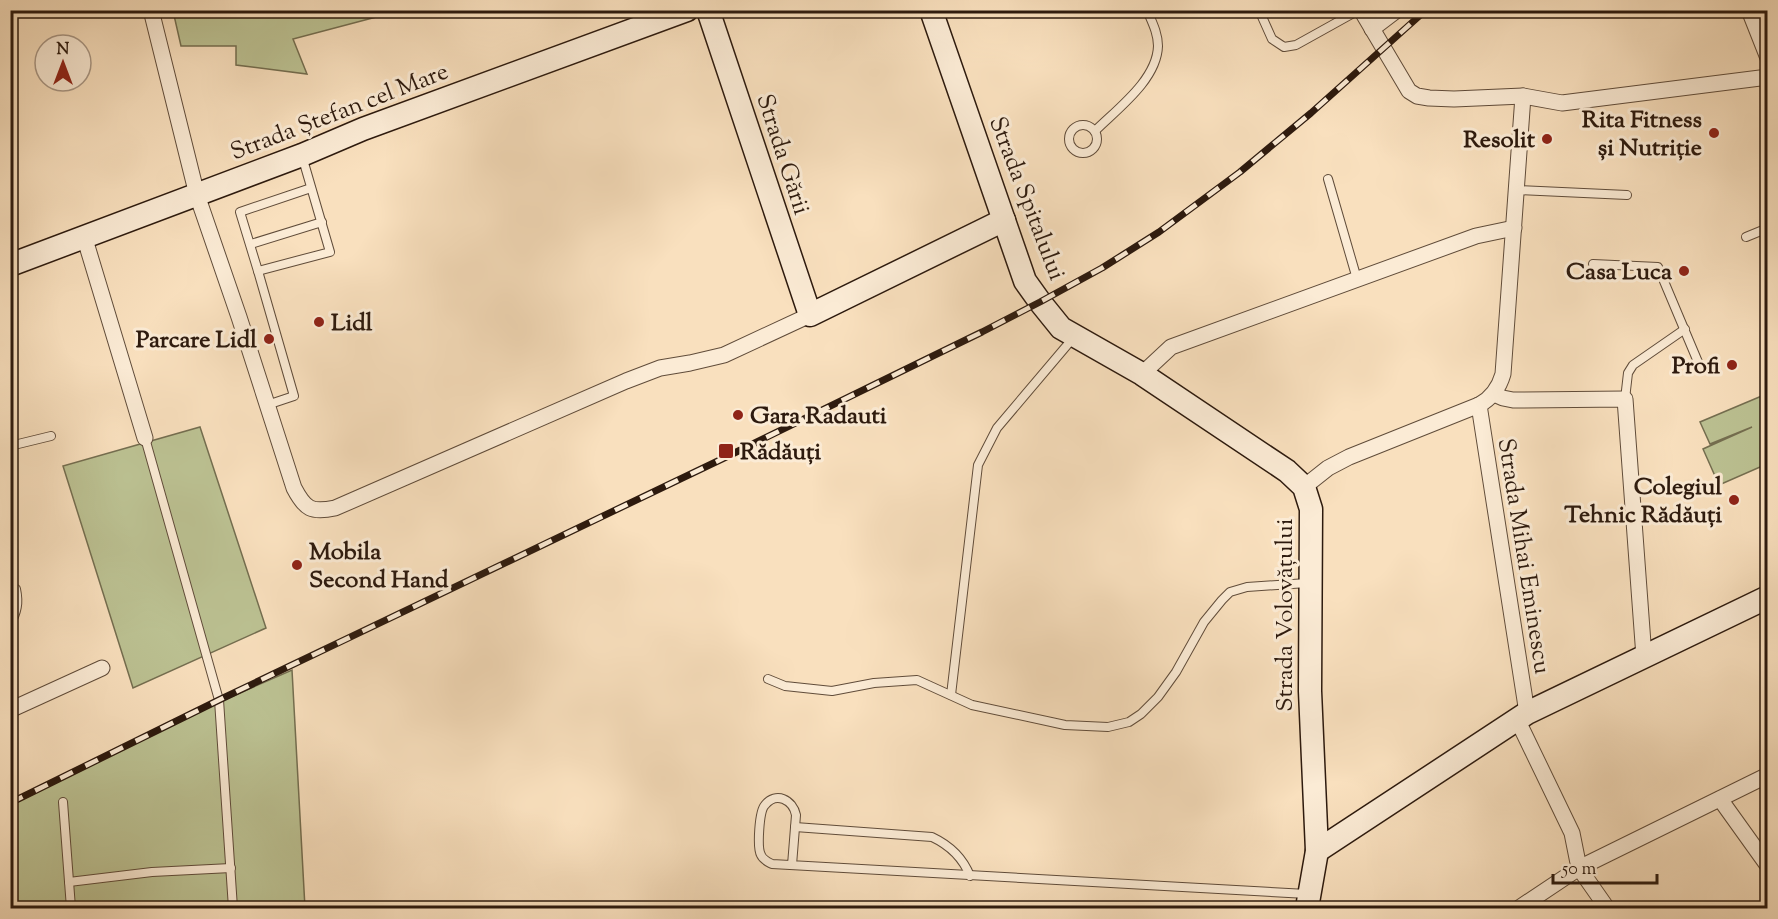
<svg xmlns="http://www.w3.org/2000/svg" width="1778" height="919" viewBox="0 0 1778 919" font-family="'Sorts Mill Goudy',serif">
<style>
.green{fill:#bcc293;stroke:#746e50;stroke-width:1.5}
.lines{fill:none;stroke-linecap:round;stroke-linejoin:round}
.lane-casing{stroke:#604c3a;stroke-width:10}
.street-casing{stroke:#604c3a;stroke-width:17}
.secondary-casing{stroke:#2d1a0e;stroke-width:25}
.lane{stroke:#fbebd5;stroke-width:8}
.street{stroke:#fbebd5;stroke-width:15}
.secondary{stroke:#fbebd5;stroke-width:22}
.rail-casing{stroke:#2d1a0e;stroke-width:7}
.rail{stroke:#fbebd5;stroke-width:4.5;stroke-dasharray:14;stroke-linecap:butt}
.poi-dot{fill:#8f2418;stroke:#fbebd5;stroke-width:2}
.labels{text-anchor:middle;stroke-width:6;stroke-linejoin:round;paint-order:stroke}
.street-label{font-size:24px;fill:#2d1a0e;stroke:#fbebd5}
.poi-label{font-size:24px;font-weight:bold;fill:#2d1a0e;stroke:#fbebd5;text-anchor:end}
</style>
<rect width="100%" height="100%" fill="#f9e0be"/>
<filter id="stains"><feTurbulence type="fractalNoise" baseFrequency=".00333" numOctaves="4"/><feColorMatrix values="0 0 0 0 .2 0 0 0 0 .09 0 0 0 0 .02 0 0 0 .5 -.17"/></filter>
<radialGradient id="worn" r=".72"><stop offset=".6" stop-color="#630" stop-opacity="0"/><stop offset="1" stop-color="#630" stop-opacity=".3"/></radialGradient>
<g class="green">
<path d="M173,11V10L399,11L293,39L307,74L236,65V46H181Z"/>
<path d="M1764,395L1768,403L1767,464L1719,485L1703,449L1752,427L1710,444L1700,422Z"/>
<path d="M200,427L266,628L133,688L63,466Z"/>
<path d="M292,670L305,908H11V805L215,704Z"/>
</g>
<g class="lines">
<g class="lane-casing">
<g id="lane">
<path d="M1259,10L1272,39L1284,47L1296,45L1359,10"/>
<circle cx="1083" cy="139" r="14"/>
<path d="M1095,131C1117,109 1157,80 1158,46C1158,33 1152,22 1147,10"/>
<path d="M1328,179L1357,279"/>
<path d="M1516,190L1627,195"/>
<path d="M1746,237L1768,228"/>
<path d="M251,244L322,222"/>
<path d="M1593,264L1658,267L1698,362"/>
<path d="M258,271L240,212L311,188"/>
<path d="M1625,399L1628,373L1633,365L1685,329"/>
<path d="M267,405L294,396L258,271L330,252L302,156"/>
<path d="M145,438L219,700L233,908"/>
<path d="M10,446L51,436"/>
<path d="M10,625C17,612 19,603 16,589"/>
<path d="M768,679L785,686L832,691L874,683L917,680L972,705L1065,725L1108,727L1129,722L1141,714L1158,697L1176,672L1204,622L1222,600L1230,592L1247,587L1307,583"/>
<path d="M951,695L978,465L997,428L1074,337"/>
<path d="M63,802L71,908"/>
<path d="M795,827L932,837C949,845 963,858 970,876"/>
<path d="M792,865L796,815C793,800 776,791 765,805C759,811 757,848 761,855C763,860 768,862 772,864L1307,894"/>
<path d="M69,882L152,872L231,868"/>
</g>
</g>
<g class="street-casing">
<g id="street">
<path d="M151,10L197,195L239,317L294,488C305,509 311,513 335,508L626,381L660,368L690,363L724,355L810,315"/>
<path d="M1361,10L1409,91L1417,96L1429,98L1454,99L1523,96L1562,103L1768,77"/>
<path d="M1749,10L1768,58"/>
<path d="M1372,29L1397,10"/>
<path d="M84,236L145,438"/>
<path d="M1142,374L1171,347L1476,236L1514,228"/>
<path d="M1494,394L1503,398L1513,400L1625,399L1644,657"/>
<path d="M1479,405L1527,713"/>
<path d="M1304,487L1328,468L1349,457L1479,405C1492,398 1499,388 1503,374L1523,96"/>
<path d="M10,710L102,668"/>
<path d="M1517,719L1572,833L1579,868L1607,908"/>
<path d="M1720,799L1768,866"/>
<path d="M1519,908L1579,868L1768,775"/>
</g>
</g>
<g class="secondary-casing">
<g id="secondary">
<path d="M708,10L810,315L1004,220"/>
<path d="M931,10L1025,281L1040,302L1061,328L1142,374L1287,471L1304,487L1311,509L1310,691L1317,851L1307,908"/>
<path d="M10,265L302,155L363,129L687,10"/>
<path d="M1317,851L1527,713L1768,597"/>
</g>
</g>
<use href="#lane" class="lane"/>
<use href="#street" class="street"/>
<use href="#secondary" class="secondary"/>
<g class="rail-casing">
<path id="rail" d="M10,803L219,700L722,459L982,332L1040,302L1102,268L1159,232L1240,172L1311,113L1426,10"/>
</g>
<use href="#rail" class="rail"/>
</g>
<g class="poi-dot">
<circle cx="1714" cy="133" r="6"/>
<circle cx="1547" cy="139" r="6"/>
<circle cx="1684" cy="271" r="6"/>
<circle cx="319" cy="322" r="6"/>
<circle cx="269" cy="339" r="6"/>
<circle cx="1732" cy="365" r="6"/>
<circle cx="738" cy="415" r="6"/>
<rect x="718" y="443" width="16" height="16" rx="3"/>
<circle cx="1734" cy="500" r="6"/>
<circle cx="297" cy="565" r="6"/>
</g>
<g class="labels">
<g class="street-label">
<text transform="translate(339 111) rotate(-21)" y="8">Strada Ștefan cel Mare</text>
<text transform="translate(784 154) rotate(72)" y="8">Strada Gării</text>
<text transform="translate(1028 198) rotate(69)" y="8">Strada Spitalului</text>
<text transform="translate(1525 556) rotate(81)" y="8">Strada Mihai Eminescu</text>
<text transform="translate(1284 615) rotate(-90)" y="8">Strada Volovățului</text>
</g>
<g class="poi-label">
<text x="1702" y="127">Rita Fitness<tspan x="1702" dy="28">și Nutriție</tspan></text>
<text x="1535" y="147">Resolit</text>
<text x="1672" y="279">Casa Luca</text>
<text x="331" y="330" text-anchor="start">Lidl</text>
<text x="257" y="347">Parcare Lidl</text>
<text x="1720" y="373">Profi</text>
<text x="750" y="423" text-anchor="start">Gara Radauti</text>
<text x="740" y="459" text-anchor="start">Rădăuți</text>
<text x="1722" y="494">Colegiul<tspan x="1722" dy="28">Tehnic Rădăuți</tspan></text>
<text x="309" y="559" text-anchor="start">Mobila<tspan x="309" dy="28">Second Hand</tspan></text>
</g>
</g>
<rect width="1778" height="919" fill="none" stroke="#f9e0be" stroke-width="36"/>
<rect x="12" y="12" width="1754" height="895" fill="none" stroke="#2d1a0e" stroke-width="3"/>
<rect x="18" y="18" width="1742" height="883" fill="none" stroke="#2d1a0e" stroke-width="1.5"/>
<g transform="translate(63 63)"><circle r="28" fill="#fbebd5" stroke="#a99785" stroke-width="1.5"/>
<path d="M0-4.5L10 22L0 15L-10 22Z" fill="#8f2418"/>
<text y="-9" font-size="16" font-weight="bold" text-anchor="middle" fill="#2d1a0e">N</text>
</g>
<path d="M1553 874v9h104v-9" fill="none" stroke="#2d1a0e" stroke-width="3"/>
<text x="1562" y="874" font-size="18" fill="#2d1a0e" stroke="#fbebd5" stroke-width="4.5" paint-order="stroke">50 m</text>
<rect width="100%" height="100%" filter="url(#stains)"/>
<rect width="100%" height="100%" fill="url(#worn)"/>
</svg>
